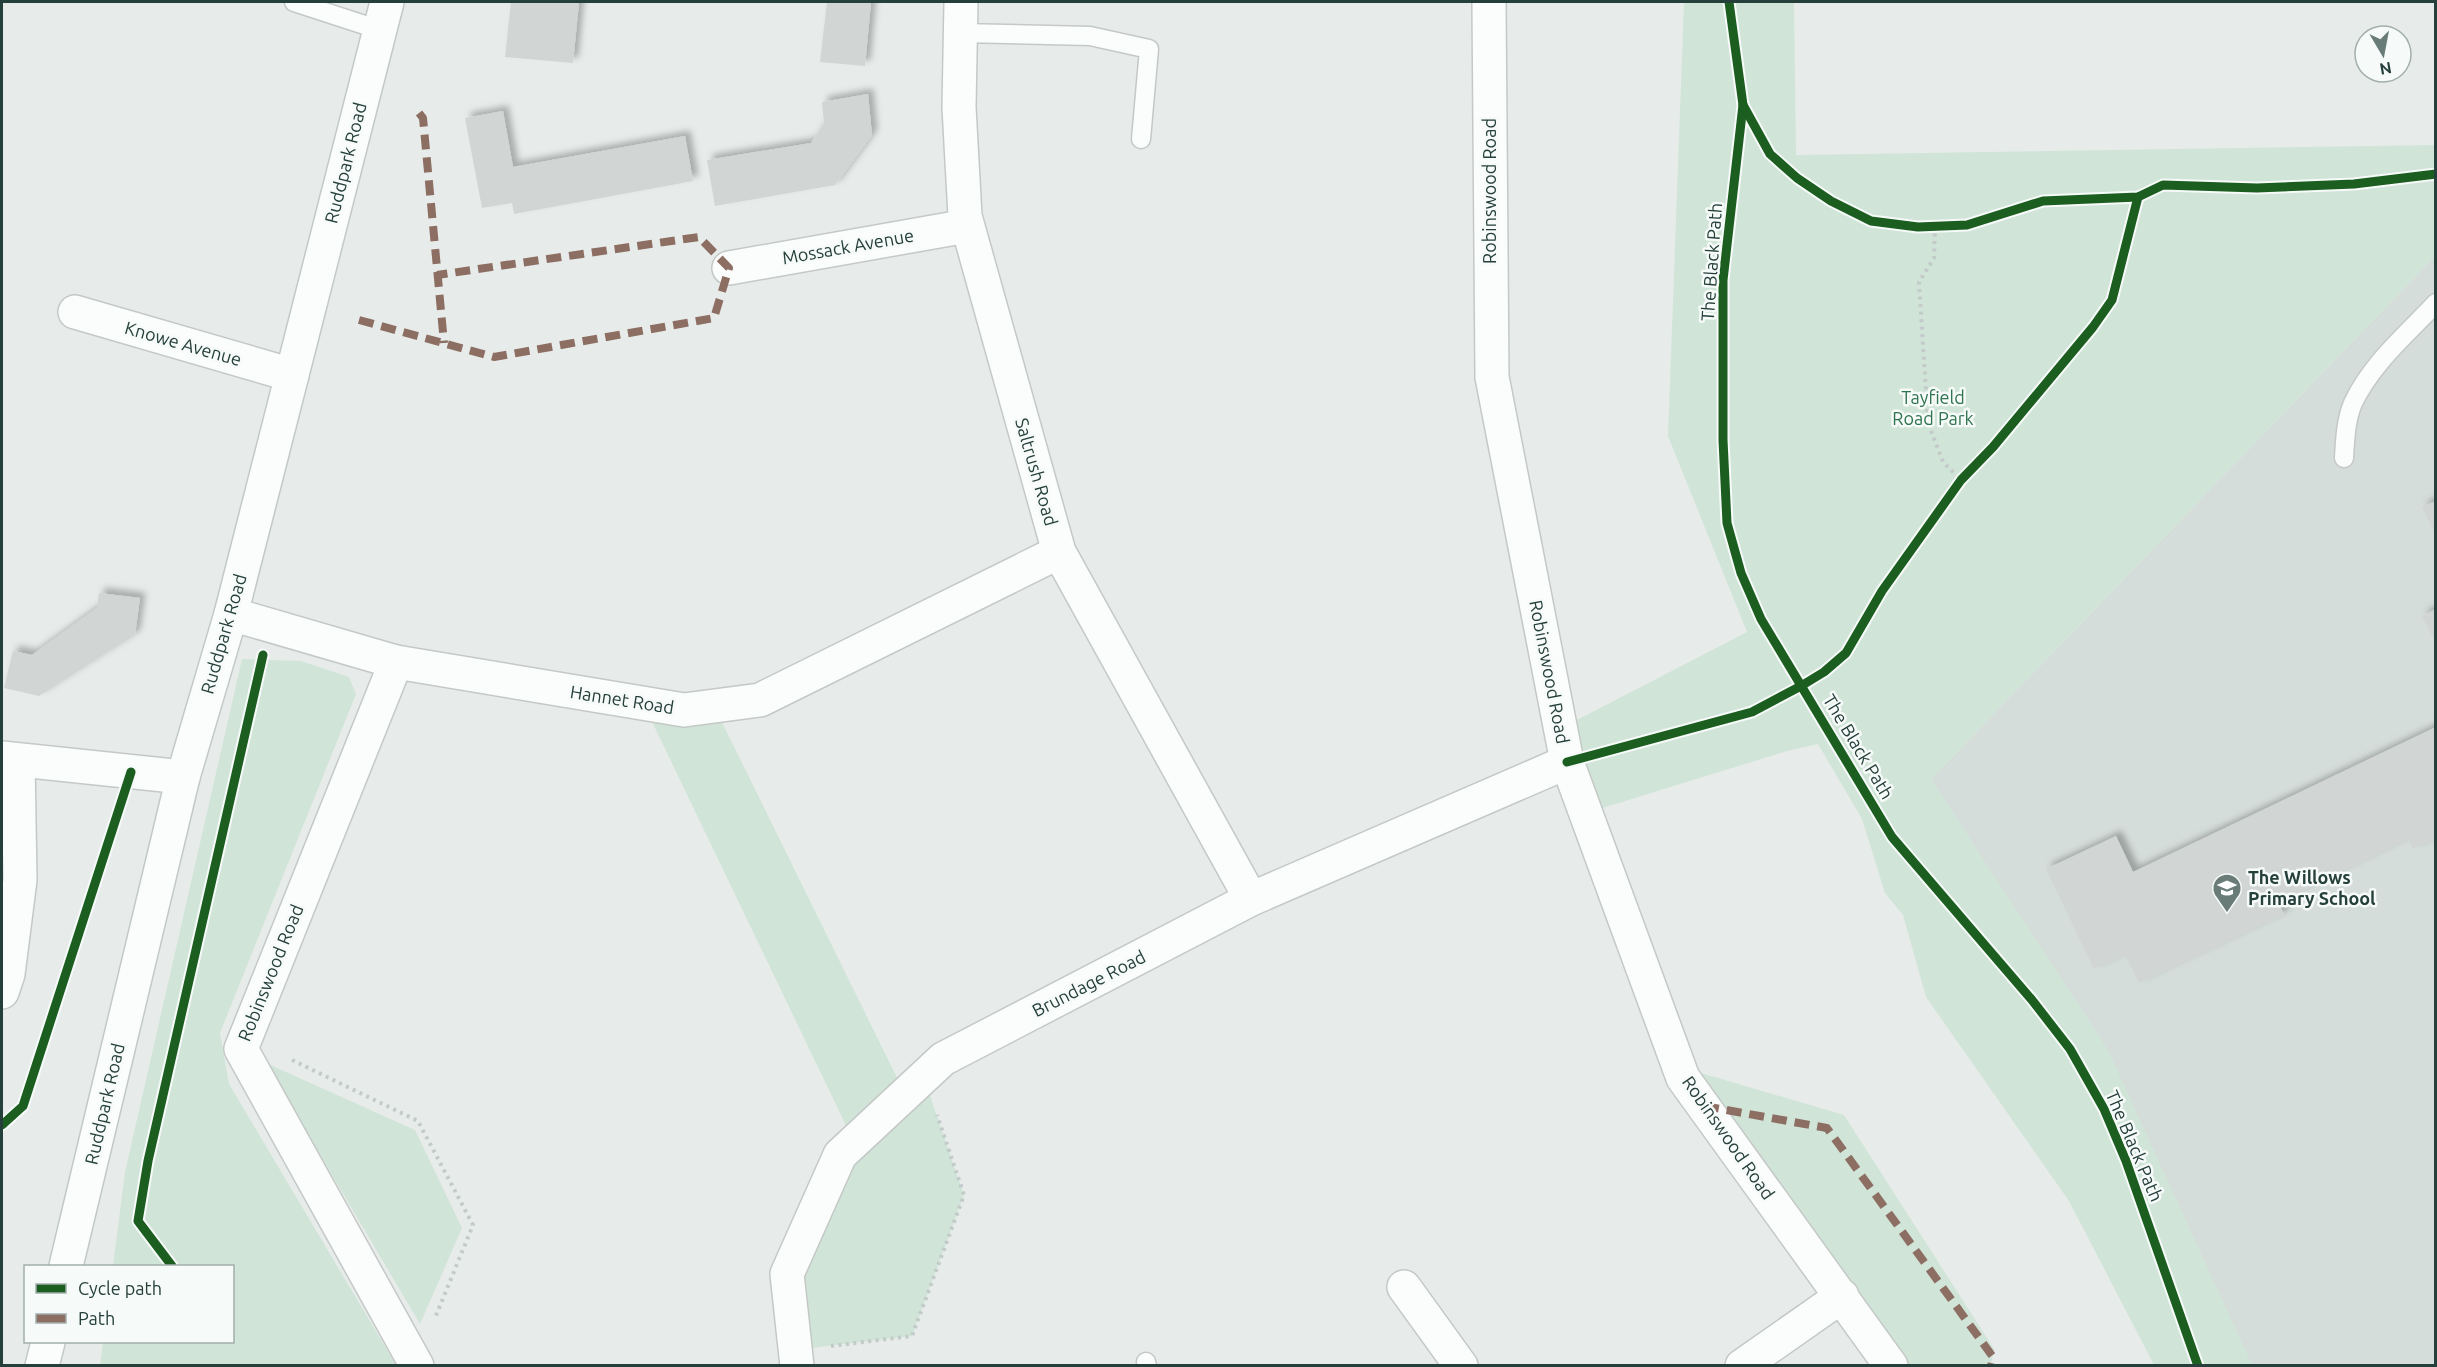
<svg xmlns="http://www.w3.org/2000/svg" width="2437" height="1367" viewBox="0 0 2437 1367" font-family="Ubuntu,sans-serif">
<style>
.built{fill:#d5ddda}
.green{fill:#d1e4d8}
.building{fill:#d1d5d4;filter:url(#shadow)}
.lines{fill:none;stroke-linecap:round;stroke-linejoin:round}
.lane-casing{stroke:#c4c9c7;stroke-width:21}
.street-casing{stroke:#c4c9c7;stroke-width:36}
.secondary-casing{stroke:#c3c9c7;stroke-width:36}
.path{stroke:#c2cbc9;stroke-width:4;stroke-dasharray:3 4.5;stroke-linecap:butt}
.lane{stroke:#fbfcfc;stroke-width:18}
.street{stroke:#fbfcfc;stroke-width:33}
.secondary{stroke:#fbfcfc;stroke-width:33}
.quiet{stroke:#8d6e63;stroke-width:8;stroke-dasharray:15 8;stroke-linecap:butt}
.cycleway-casing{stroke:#f6faf8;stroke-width:13}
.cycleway{stroke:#1b5e20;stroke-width:9}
.labels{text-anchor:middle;stroke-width:5;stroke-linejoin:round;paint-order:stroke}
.street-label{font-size:18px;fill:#253f3a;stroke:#f6faf8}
.park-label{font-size:18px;fill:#317451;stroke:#f6faf8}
.poi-label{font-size:18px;font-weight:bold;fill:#253f3a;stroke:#f6faf8;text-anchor:start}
</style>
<defs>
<filter id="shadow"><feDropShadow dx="5.5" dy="-5.5" stdDeviation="3" flood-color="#0004"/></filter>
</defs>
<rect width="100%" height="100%" fill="#e7ecea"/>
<path class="built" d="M2435,256V1365H2252L1931,779Z"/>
<g class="green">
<path d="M1684,2H1794L1796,155L2435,145V256L1931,779L2108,1050L2252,1365H2154L2069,1201L1926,997L1903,915L1885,893L1862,819L1818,744L1787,751L1596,810L1575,721L1747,632L1668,436Z"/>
<path d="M242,659L301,661L349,677L356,694L220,1033L229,1084L396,1365H100L103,1342H232V1266H113L125,1172Z"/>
<path d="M643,703L714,706L905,1094L924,1078L964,1195L912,1336L795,1350L787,1274L854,1142Z"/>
<path d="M266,1063L415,1130L462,1228L420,1324Z"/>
<path d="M1701,1073L1844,1115L1994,1349L1991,1365H1901Z"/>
</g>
<g class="building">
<path d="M511,2H579L573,63L505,57Z"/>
<path d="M827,2H871L865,66L820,62Z"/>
<path d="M868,94L872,135L835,185L715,206L707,160L811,143L824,123L822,102Z"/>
<path d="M503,111L513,167L685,136L693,181L514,214L512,203L482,208L465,118Z"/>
<path d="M2436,501V535L2422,507Z"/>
<path d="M99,593L140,598L135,635L39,696L4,688L13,651L32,655L97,608Z"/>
<path d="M2436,609V643L2422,616Z"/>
<path d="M2436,727V838L2413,849L2408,839L2278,902L2284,914L2139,983L2125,955L2094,969L2046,869L2116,836L2133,872Z"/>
</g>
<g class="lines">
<g class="lane-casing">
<g id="lane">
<path d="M294,2L380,30"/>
<path d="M960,33L1090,36L1149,49L1141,139"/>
<path d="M2344,458C2345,440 2346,419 2353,403C2372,363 2407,334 2436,303"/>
<path d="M1146,1362L1147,1366"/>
</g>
</g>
<g class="street-casing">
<g id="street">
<path d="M961,2L959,107L965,216L1059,552L1251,899"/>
<path d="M1489,2L1492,377L1567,762L1683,1078L1891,1366"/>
<path d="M729,268L967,226"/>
<path d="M75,312L292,375"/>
<path d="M231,614L396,662L684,710L760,700L1059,552"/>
<path d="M396,662L241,1049L417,1366"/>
<path d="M2,758L183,777"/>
<path d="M2,992L8,974L20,880L18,760"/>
<path d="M1404,1287L1461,1366"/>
<path d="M797,1366L787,1274L840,1155L943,1059L1251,899L1567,762"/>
<path d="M1742,1366L1842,1296"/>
</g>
</g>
<g class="secondary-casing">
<g id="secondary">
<path d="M66,1266L183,777L231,614L387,2"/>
<path d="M42,1366L48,1342"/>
</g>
</g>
<g class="path">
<path d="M1935,226L1934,258L1919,282L1928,423L1943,462L1961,480"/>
<path d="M292,1060L418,1121L473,1225L435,1318"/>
<path d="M831,1346L912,1336L964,1195L937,1115"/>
</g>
<use href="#lane" class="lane"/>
<use href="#street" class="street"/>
<use href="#secondary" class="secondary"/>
<g class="quiet">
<path d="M419,113L423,118L444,343"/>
<path d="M359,320L494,357L714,318L729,268L699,237L437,275"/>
<path d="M1704,1106L1827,1128L1993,1357L1991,1366"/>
</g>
<g class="cycleway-casing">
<g id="cycleway">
<path d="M1729,2L1743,105L1723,280V440L1727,523L1741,573L1761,619L1892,837L2032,1000L2070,1049L2104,1109L2126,1161L2198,1366"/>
<path d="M1743,105L1770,154L1797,178L1831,201L1871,221L1918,227L1967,225L2043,201L2138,197L2163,185L2257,188L2354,184L2436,174"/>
<path d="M1567,762L1752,712L1801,686L1824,672L1846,653L1882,591L1961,480L1993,447L2093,327L2112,300L2138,197"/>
<path d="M2,1125L23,1106L131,772"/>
<path d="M172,1266L138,1221L148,1161L263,655"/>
</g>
</g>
<use href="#cycleway" class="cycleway"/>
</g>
<defs>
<g id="school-pin" transform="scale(1.5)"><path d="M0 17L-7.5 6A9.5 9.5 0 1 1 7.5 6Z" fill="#697c78" stroke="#f6faf8"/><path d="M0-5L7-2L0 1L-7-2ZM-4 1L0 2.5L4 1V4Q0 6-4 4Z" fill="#fff"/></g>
</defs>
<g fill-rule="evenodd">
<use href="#school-pin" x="2227" y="888"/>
</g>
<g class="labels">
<g class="street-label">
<text transform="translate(346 163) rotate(-76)" y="6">Ruddpark Road</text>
<text transform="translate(1490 191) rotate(-90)" y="6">Robinswood Road</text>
<text transform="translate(848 247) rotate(-10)" y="6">Mossack Avenue</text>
<text transform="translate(1712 262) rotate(-86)" y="6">The Black Path</text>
<text transform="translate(183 344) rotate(16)" y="6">Knowe Avenue</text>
<text transform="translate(1036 472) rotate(74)" y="6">Saltrush Road</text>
<text transform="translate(224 634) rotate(-74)" y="6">Ruddpark Road</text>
<text transform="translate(1549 672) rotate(79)" y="6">Robinswood Road</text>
<text transform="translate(622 700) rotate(9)" y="6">Hannet Road</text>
<text transform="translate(1858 747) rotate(59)" y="6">The Black Path</text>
<text transform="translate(271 973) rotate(-68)" y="6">Robinswood Road</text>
<text transform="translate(1089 984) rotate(-27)" y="6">Brundage Road</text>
<text transform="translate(105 1104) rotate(-77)" y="6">Ruddpark Road</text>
<text transform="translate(1728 1138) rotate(55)" y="6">Robinswood Road</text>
<text transform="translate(2134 1146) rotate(67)" y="6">The Black Path</text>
</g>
<g class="park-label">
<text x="1933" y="404">Tayfield<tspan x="1933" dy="21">Road Park</tspan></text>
</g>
<g class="poi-label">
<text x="2248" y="884">The Willows<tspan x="2248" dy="21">Primary School</tspan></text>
</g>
</g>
<rect width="2437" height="1367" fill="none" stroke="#253f3a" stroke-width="6"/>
<rect x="24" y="1265" width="210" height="78" fill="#f6faf8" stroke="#a2afac" stroke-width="1.5"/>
<rect x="36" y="1284" width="30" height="9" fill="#1b5e20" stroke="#a2afac" stroke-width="1.5"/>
<text x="78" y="1295" font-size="18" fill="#253f3a">Cycle path</text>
<rect x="36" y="1314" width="30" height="9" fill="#8d6e63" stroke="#a2afac" stroke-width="1.5"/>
<text x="78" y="1325" font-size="18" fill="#253f3a">Path</text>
<g transform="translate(2383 54) rotate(170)"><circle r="28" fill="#f6faf8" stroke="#a2afac" stroke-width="1.5"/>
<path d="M0-4.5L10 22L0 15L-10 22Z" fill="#697c78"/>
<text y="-9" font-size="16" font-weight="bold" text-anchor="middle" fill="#253f3a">N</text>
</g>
</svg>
